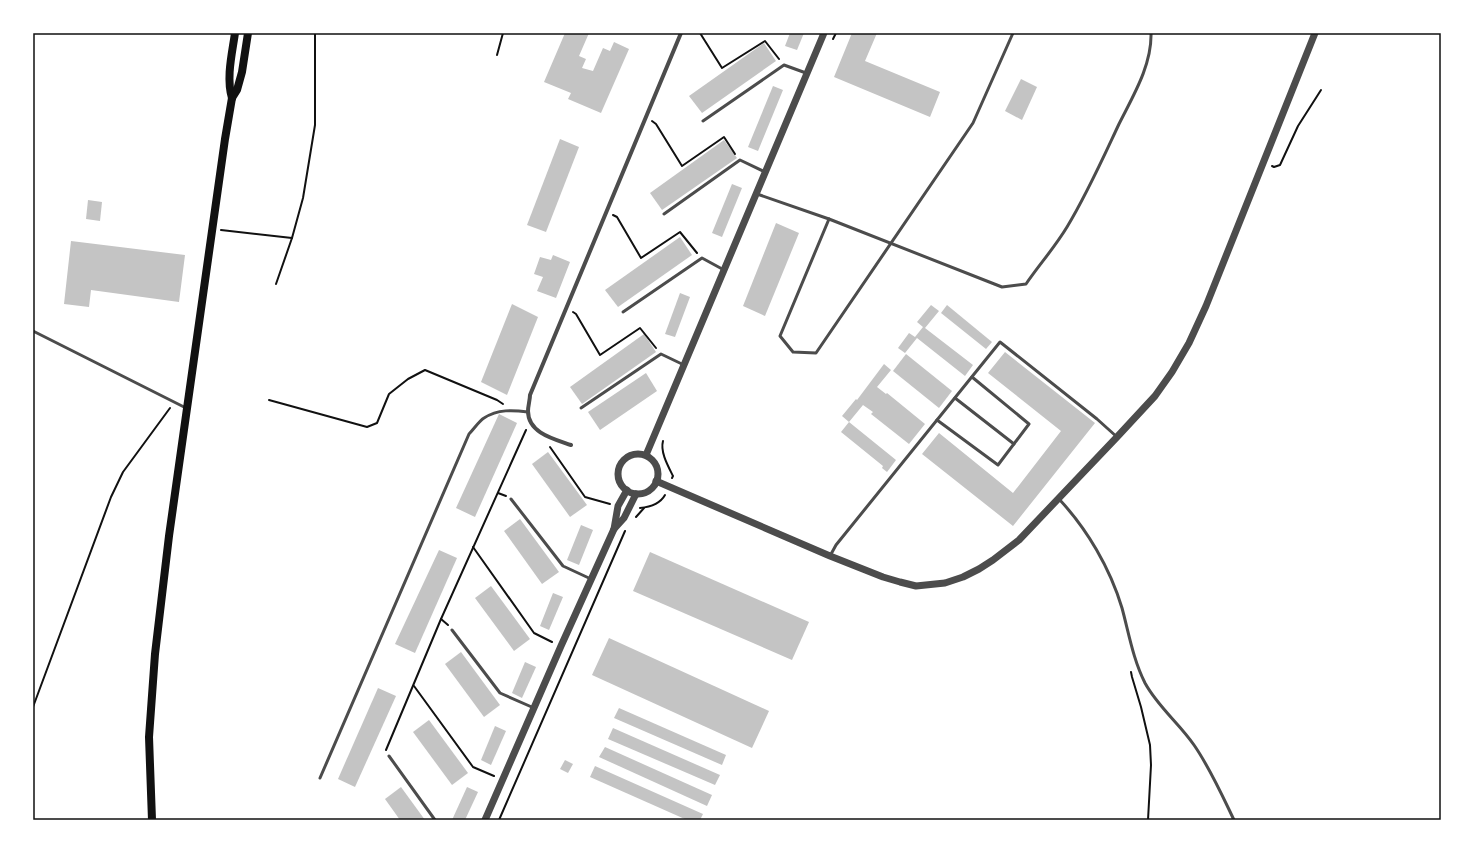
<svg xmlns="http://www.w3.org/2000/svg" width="1474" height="853" viewBox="0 0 1474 853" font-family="Arial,sans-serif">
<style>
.building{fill:#c4c4c4}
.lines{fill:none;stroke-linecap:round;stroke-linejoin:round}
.path{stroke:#111;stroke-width:2}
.service{stroke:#4c4c4c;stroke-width:3}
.minor{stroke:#4c4c4c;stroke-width:4}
.tertiary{stroke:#4c4c4c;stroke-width:7}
.secondary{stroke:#111;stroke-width:8}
.neatline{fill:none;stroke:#111;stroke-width:1.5}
</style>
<rect width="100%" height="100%" fill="#fff"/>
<g class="building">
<path d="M565,33H589L579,56L586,59L582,68L593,71L603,48L610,51L614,42L629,49L601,113L568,99L571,93L544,82Z"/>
<path d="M790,33H804L797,50L785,46Z"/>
<path d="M852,33H877L865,61L940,92L930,117L834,77Z"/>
<path d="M764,43L776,61L702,113L689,96Z"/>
<path d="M1021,79L1037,87L1022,120L1005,111Z"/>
<path d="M773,86L783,90L758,151L748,147Z"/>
<path d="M560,139L579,147L546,232L527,225Z"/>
<path d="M724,140L737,158L662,210L650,193Z"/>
<path d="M732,184L742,188L722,237L712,233Z"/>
<path d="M88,200L102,202L100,221L86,219Z"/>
<path d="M776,223L799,233L765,316L743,306Z"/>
<path d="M680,237L692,255L618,307L605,290Z"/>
<path d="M71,241L185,255L179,302L91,290L89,307L64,304Z"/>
<path d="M553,255L570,262L556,298L537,291L543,277L534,274L540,257L551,260Z"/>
<path d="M680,293L690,297L675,337L665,334Z"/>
<path d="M512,304L538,317L507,395L481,382Z"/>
<path d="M931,305L939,311L925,328L973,365L965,376L917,338L905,353L898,348L909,333L915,337L923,327L917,322Z"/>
<path d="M947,305L992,342L986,349L941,313Z"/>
<path d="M644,334L656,352L582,404L570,387Z"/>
<path d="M1005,352L1095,423L1013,526L922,454L939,433L1013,493L1061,431L988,373Z"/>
<path d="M906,354L952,391L939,408L893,371Z"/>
<path d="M884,364L891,370L877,387L886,394L887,393L925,424L909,444L871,414L873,412L863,405L849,422L842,416L856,399L857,400Z"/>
<path d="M646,373L657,391L600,430L588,412Z"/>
<path d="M499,414L517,423L475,517L456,508Z"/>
<path d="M849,422L896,460L887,472L882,468L883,466L841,432Z"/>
<path d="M548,452L587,505L570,517L532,464Z"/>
<path d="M520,519L559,572L542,584L504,531Z"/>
<path d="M581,525L593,530L579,565L567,560Z"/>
<path d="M439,550L457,558L415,653L395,644Z"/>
<path d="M650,552L809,622L792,660L633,591Z"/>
<path d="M491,586L530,639L514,651L475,598Z"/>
<path d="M553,593L563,597L549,630L540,626Z"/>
<path d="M609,638L769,711L752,748L592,675Z"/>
<path d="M461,652L500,705L484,717L445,664Z"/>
<path d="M525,662L536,667L522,698L512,693Z"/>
<path d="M378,688L396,696L355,787L338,779Z"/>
<path d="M619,708L726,755L722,765L614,718Z"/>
<path d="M429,720L468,773L452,785L413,732Z"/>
<path d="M495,726L506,731L491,765L481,760Z"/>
<path d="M613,728L720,775L715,785L608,739Z"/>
<path d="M605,747L712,795L707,806L599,757Z"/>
<path d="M565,760L573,764L568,773L560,769Z"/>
<path d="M595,766L703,814L700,820H687L590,777Z"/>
<path d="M401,787L425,820H400L385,799Z"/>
<path d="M467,787L478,792L465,820H452Z"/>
</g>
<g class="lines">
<g class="path">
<path d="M700,33L722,68L765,41L779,59"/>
<path d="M833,39L836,33"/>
<path d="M497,55L503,33"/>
<path d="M652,121L656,124L682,166L724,137L735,154"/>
<path d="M1272,166L1274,167L1280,165L1298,126L1321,90"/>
<path d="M613,215L617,217L641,258L680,232L697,253"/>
<path d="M221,230L292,238L303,198L315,125V33"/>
<path d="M276,284L292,238"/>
<path d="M573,312L576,314L600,355L640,328L656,348"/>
<path d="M269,400L367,427L377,423L389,394L408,379L425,370L497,400L503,404"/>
<path d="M663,441C660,452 668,466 673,476L672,478"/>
<path d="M550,447L585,497L610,504"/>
<path d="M498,493L506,496"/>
<path d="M640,508C650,507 660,504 665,495"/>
<path d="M636,517L644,508"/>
<path d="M473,547L534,633L552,642"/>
<path d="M441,619L448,625"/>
<path d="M1131,672L1132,677L1141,707L1150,745L1151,765L1148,820"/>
<path d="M414,686L473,767L494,776"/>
<path d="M33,707L111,497L123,472L170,408"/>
<path d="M386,750L441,619L526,430"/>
<path d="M499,820L625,531"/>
</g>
<g class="service">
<path d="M703,121L784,65L806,73"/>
<path d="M757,194L829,219L1002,287L1026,284C1039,265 1055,247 1067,227C1087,194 1103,158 1119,124C1133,96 1152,65 1151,33"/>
<path d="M664,214L740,160L765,172"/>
<path d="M829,219L780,336L793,352L816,353L973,123L1013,33"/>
<path d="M623,312L702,258L724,270"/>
<path d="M33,331L186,408"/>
<path d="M955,398L1014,444"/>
<path d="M581,408L661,354L684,365"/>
<path d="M937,420L998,465L1029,424L972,377"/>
<path d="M511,499L563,566L591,579"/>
<path d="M1059,499C1087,529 1110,568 1122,608C1129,634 1133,659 1145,683C1158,707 1179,723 1194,745C1210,768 1222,795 1234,820"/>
<path d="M830,556L836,545L1000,342L1097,419L1117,437"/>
<path d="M452,630L500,693L534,708"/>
<path d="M389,756L435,820"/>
<path d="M320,778L469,434C474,429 479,421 484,418C498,409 513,410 528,412"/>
</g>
<path class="minor" d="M571,445C554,439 528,433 528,411C528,406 530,400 530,395L681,33"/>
<g class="tertiary">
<circle cx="638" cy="474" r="20"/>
<path d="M646,455L824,33"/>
<path d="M656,481L830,556L883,577L900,582L916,586L945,583L963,577L979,569L993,560L1019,540L1117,437L1155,396L1172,372L1189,343L1206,306L1315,33"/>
<path d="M614,529L624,518L636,494"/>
<path d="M485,820L561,646L614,529L618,506L627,490"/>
</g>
<g class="secondary">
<path d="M232,98C226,78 232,54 235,33"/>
<path d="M152,820L149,737L155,654L169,536L225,139L232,98L237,90L242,72L248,33"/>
</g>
</g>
<rect width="1474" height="853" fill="none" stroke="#ffffff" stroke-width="68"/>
<rect x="34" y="34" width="1406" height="785" class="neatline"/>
</svg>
